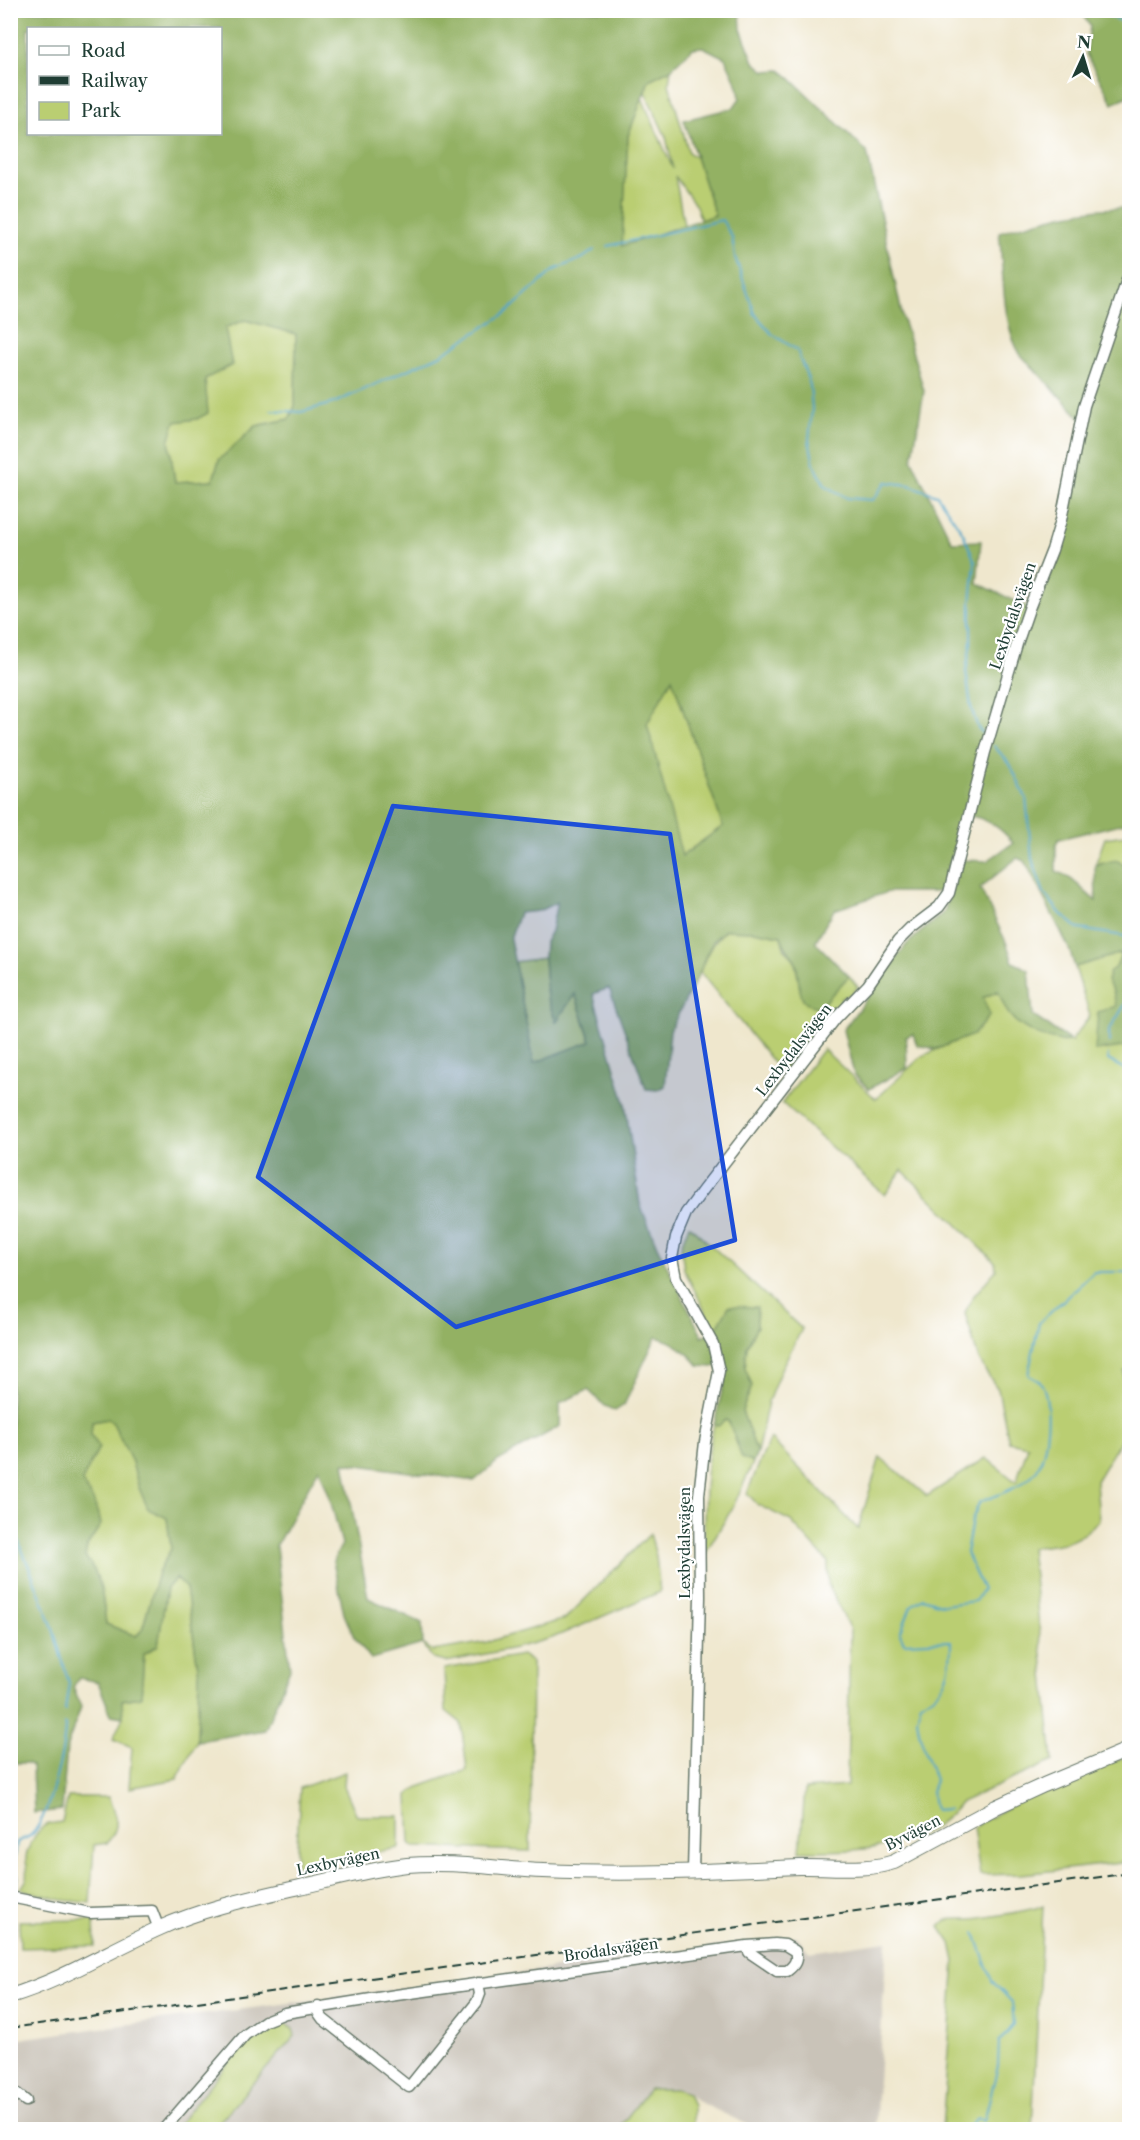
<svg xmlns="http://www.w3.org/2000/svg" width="1140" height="2140" viewBox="0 0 1140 2140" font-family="'Libre Caslon Text',serif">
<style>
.industrial{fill:#c9c3b8}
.green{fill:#bace72;stroke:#6c8653;stroke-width:1.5}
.forest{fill:#93b164;stroke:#59774c;stroke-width:1.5;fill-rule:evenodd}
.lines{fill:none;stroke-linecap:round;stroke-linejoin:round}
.stream{stroke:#4ca4c9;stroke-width:2}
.street-casing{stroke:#68786a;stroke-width:13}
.secondary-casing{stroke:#68786a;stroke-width:16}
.street{stroke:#fff;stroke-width:10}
.secondary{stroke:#fff;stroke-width:14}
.rail{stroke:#1f3d34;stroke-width:2;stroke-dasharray:9 4.5;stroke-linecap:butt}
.marked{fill:#1d4ed8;fill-opacity:0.2;stroke:#1d4ed8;stroke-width:4.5;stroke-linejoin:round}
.labels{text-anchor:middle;stroke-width:4.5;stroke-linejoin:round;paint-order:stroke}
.street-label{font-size:15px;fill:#1f3d34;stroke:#fff}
</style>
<rect width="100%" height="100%" fill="#fff"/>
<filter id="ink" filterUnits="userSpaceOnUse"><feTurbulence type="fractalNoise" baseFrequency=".0167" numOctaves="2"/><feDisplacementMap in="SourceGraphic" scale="12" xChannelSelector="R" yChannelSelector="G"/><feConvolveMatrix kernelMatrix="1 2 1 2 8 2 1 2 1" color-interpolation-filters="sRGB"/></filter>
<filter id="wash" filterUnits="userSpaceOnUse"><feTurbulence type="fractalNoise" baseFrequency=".008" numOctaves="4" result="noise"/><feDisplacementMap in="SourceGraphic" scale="24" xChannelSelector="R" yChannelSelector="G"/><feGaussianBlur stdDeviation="1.35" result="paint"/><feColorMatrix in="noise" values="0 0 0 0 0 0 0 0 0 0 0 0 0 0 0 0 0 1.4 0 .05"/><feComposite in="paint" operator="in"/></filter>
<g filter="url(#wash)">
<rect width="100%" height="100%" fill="#efe7cd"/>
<path class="industrial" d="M797,1936L809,1952L887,1941L875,2129H757L699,2102L688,2093L676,2089H650L618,2129H11L10,2040Z"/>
<g class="green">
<path d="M671,69L669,84L689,153L696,157L715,215L701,220L696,206L675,176L684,225L621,247L628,136L642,98L673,169L666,137L645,92L649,80Z"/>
<path d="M245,320L296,334L295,406L289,419L256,426L219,460L213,480L175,482L169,441L175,421L197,419L205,379L225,328Z"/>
<path d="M672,678L723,826L681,856L647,724Z"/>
<path d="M1125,835L1129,836V875L1126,866L1102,862L1095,865L1105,838Z"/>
<path d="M726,930L754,931L781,936L784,948L794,959L803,1000L827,999L849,976L858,987L851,995L846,996L841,999L840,1006L784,1076L700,972C706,955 712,942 726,930Z"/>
<path d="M1122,952C1112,977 1113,998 1122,1024C1124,1031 1127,1041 1129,1045L1130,1371H1124L1125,1424L1122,1438L1096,1481L1099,1520C1074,1546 1063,1543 1031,1548L1053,1761L961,1802C924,1852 857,1851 800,1851L805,1789L847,1786L850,1630L828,1584V1562L791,1521L758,1505L747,1493L770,1438L858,1529L880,1457L927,1496L986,1458L1016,1482L1028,1446L1009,1442L998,1389L986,1372L978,1357L965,1313L972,1298L996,1270L995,1262L902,1170L885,1195L782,1103L823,1049L876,1099L922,1056L973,1034L983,998L998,991L1009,1014L1061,1042L1071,1041L1090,1016L1075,967Z"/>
<path d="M544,958L547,998L556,1021L575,993L591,1042L534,1063L514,962Z"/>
<path d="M689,1225L802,1329L781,1369L768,1402L757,1453L742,1411L752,1386L745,1368L747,1346L757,1326L729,1306L715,1331L684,1269L681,1246Z"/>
<path d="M108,1419L113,1423L132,1462L139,1488L167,1518L171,1549L158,1573L142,1630L136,1636L106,1624C103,1601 102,1575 85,1557L87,1546L101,1524L82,1481L99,1447L91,1435L92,1422Z"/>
<path d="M726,1419L732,1428L742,1457L753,1463L733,1507L706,1552L704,1549C704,1505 704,1468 714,1425L718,1426Z"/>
<path d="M650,1534L656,1556L660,1592L552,1638L515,1648L446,1662L433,1659L423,1644L433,1651L487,1642L565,1619Z"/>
<path d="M176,1578L186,1588L199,1674L197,1741L177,1779L129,1788L132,1747L113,1739L123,1717L121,1700L141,1697L144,1654L158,1645L167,1588Z"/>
<path d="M522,1655L532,1662L530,1851L414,1847L410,1843L408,1795L419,1787L467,1770L461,1723L446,1711L444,1669Z"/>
<path d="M1129,1755V1862L1022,1874L980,1875L973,1827L1027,1797Z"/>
<path d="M345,1772L344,1786L357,1816H399V1848L296,1867L300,1788Z"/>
<path d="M68,1797H108C116,1817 122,1825 107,1843L94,1845L90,1903L62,1900L20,1889C31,1877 27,1872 26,1859C26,1849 36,1832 44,1826C48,1823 57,1823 62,1822Z"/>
<path d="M1043,1906L1032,2129H942L955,1961L951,1943L940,1927L946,1920C958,1918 970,1920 981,1918C1002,1915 1022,1912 1043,1906Z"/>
<path d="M94,1920L95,1946L20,1948L19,1921Z"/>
<path d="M282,2022L293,2029L295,2036L213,2129L178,2128L179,2123C203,2095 247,2030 282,2022Z"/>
<path d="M649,2089H676L688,2093L693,2106V2129H618Z"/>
</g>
<g class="forest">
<path d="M11,11H740L741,29L754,62L765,71L780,70L789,77L867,152L903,319L924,391L912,460L952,542L981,541L977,583L1036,611L1054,561L1074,488L1086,424L1020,354C1001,323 1004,269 999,232C1044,219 1082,207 1129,208V822L1059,839L1056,845V871C1073,877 1083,891 1096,901L1095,865L1116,860L1126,866L1129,875V1046L1095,1051L1098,1012L1116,1006L1113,991L1107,981L1110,971L1116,967L1122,953L1075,967L1068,946L1025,861L1017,858L980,888L1006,942L1013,962L1029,970L1033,1016L1071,1041C1050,1042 1021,1031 1008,1013C1004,1006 1001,998 998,991L983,998L990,1015L973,1035L936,1049L917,1045L913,1034L906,1037L907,1068L869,1089L854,1074L843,1030L907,944L944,912L961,860L987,861L1013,843C1001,827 986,818 966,815L940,892H888L834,910L815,942L849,976L820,1007C793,1006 802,980 795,961C791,951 785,951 781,936L754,931L725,930L714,940L706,955L700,972L670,1030L665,1086L658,1090L646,1089L609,988L593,994L625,1103L640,1204L657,1246L702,1336L715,1331L729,1306L757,1307V1326L747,1346L745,1368L752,1386L742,1411L757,1453L753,1463L742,1458L729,1422L726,1420L718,1426L714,1425L724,1383L722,1365L712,1367L699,1366C688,1352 674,1341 656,1337L624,1405L615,1411L605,1406L588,1390L560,1403V1426L498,1461L474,1481L344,1463L368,1598L422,1623L423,1644L371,1659L354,1637L344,1614L333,1561L342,1544L329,1495L319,1468L276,1546L290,1669L265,1730L197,1741L199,1674L186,1588L176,1578L167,1588L158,1645L144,1654L141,1697L122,1700L123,1717L111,1715L98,1682L79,1678L73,1687L81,1707L67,1746L62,1810L34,1813L32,1766L27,1763H11ZM28,28H220V134H28ZM703,47L725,58L738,86L740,98L733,108L684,120L715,215L622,246L628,136L649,80L671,69L693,48ZM245,320L296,334L295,406L289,419L256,426L219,460L213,480L175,482L169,441L175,422L197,419L208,413L205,379L232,365L225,328ZM672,678L723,826L682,856L647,724ZM557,902L551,931L545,942L544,958L547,998L556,1022L575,994L591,1041L534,1063L510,939L519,913L539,911ZM108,1419L113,1423L132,1462L139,1488L148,1509L167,1518L171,1549L158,1573L142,1630L136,1636L106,1624C103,1601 102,1575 85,1557L87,1546L101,1524L94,1502L82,1481L99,1447L91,1435L92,1422Z"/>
<path d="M1080,11H1129V95L1113,104L1086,54L1090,26Z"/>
</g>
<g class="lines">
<g class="stream">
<path d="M1102,10V13L1130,25"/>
<path d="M608,246L722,220L732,237L735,257L755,314L772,334L797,350L810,385L812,408L809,440L814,464L825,485L847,498L873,500L886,482L909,485L937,495L963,533L975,562L971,603V642L966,671L971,707L978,728L983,733"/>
<path d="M271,410L301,412L334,403L440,355L506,313L554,270L583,258L594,250"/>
<path d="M994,746L1010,764L1026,798L1032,859L1044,893L1061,914L1079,929L1130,937"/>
<path d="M1109,1042V1031L1130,996"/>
<path d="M1108,1054V1060L1130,1072"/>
<path d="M10,1520L51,1622L69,1683L65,1710"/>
<path d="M948,1809L935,1810L931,1791L935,1780L920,1736L917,1719L921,1702C948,1692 951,1667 951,1641L904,1643L900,1634L911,1606L923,1598L944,1605L975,1601L983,1590L966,1553L972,1520L979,1503C997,1494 1023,1488 1036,1471C1048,1456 1053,1396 1040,1382C1037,1379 1031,1377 1028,1375L1039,1323L1094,1272H1123L1130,1274"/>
<path d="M15,1888L17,1877L14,1863L17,1842C21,1840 26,1838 30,1836C48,1822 65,1748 65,1725"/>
<path d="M970,2130L969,2126L977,2118L984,2121L998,2066L999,2042L1014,2025L1012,2002L992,1981L975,1933"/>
</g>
</g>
</g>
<g filter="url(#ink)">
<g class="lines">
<g class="street-casing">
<g id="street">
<path d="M693,1872L700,1597L699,1495L705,1442L719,1371L713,1344L676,1278L672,1258L676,1237L686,1213L703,1190L836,1018L868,985L898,941L910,929L939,907L949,893L985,752L1017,644L1030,606L1052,550L1061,520L1084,406L1130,271"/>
<path d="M10,1897L90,1913L152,1911L159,1929"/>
<path d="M318,2006V2012L323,2019L409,2087L477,2002L480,1994L478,1983"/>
<path d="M10,2094H17L26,2101"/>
<path d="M163,2130L245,2035L265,2021L285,2013L396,1995L747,1946L775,1944L785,1945L795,1951C798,1960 795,1965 787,1971H777L749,1952L747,1946"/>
</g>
</g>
<g class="secondary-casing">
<path id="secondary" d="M10,1996C63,1980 110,1950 160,1928C204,1908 253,1898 300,1887C335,1879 371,1869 407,1865C453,1861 498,1869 544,1871C629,1875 715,1871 799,1867C832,1866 863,1872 894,1862L996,1807L1044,1785L1130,1749"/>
</g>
<use href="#street" class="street"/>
<use href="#secondary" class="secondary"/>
<path class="rail" d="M10,2028L1130,1873"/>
</g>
</g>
<path class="marked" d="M393,806L670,834L735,1240L456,1327L258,1177Z"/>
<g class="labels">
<g class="street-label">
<text transform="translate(1013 616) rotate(-71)" y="5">Lexbydalsvägen</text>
<text transform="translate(794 1050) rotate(-52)" y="5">Lexbydalsvägen</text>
<text transform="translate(685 1543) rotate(-90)" y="5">Lexbydalsvägen</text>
<text transform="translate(913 1833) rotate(-27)" y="5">Byvägen</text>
<text transform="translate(338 1862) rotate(-12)" y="5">Lexbyvägen</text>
<text transform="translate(611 1950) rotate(-8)" y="5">Brodalsvägen</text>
</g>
</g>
<rect width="1140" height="2140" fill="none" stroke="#fff" stroke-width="36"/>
<rect x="27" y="27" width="195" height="108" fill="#ffffff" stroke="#a5b1ae" stroke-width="1.5"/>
<rect x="39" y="46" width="30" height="9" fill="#ffffff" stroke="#a5b1ae" stroke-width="1.5"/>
<text x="81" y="57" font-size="18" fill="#1f3d34">Road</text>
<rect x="39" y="76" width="30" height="9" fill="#1f3d34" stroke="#a5b1ae" stroke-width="1.5"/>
<text x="81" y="87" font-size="18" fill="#1f3d34">Railway</text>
<rect x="39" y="102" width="30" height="18" fill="#bace72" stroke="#a5b1ae" stroke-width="1.5"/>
<text x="81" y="117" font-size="18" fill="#1f3d34">Park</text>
<g transform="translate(1083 57) rotate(4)" stroke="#ffffff" stroke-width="4.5" paint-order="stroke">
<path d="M0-4.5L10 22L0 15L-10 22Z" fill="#1f3d34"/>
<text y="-9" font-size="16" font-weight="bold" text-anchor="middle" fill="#1f3d34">N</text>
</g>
</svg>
